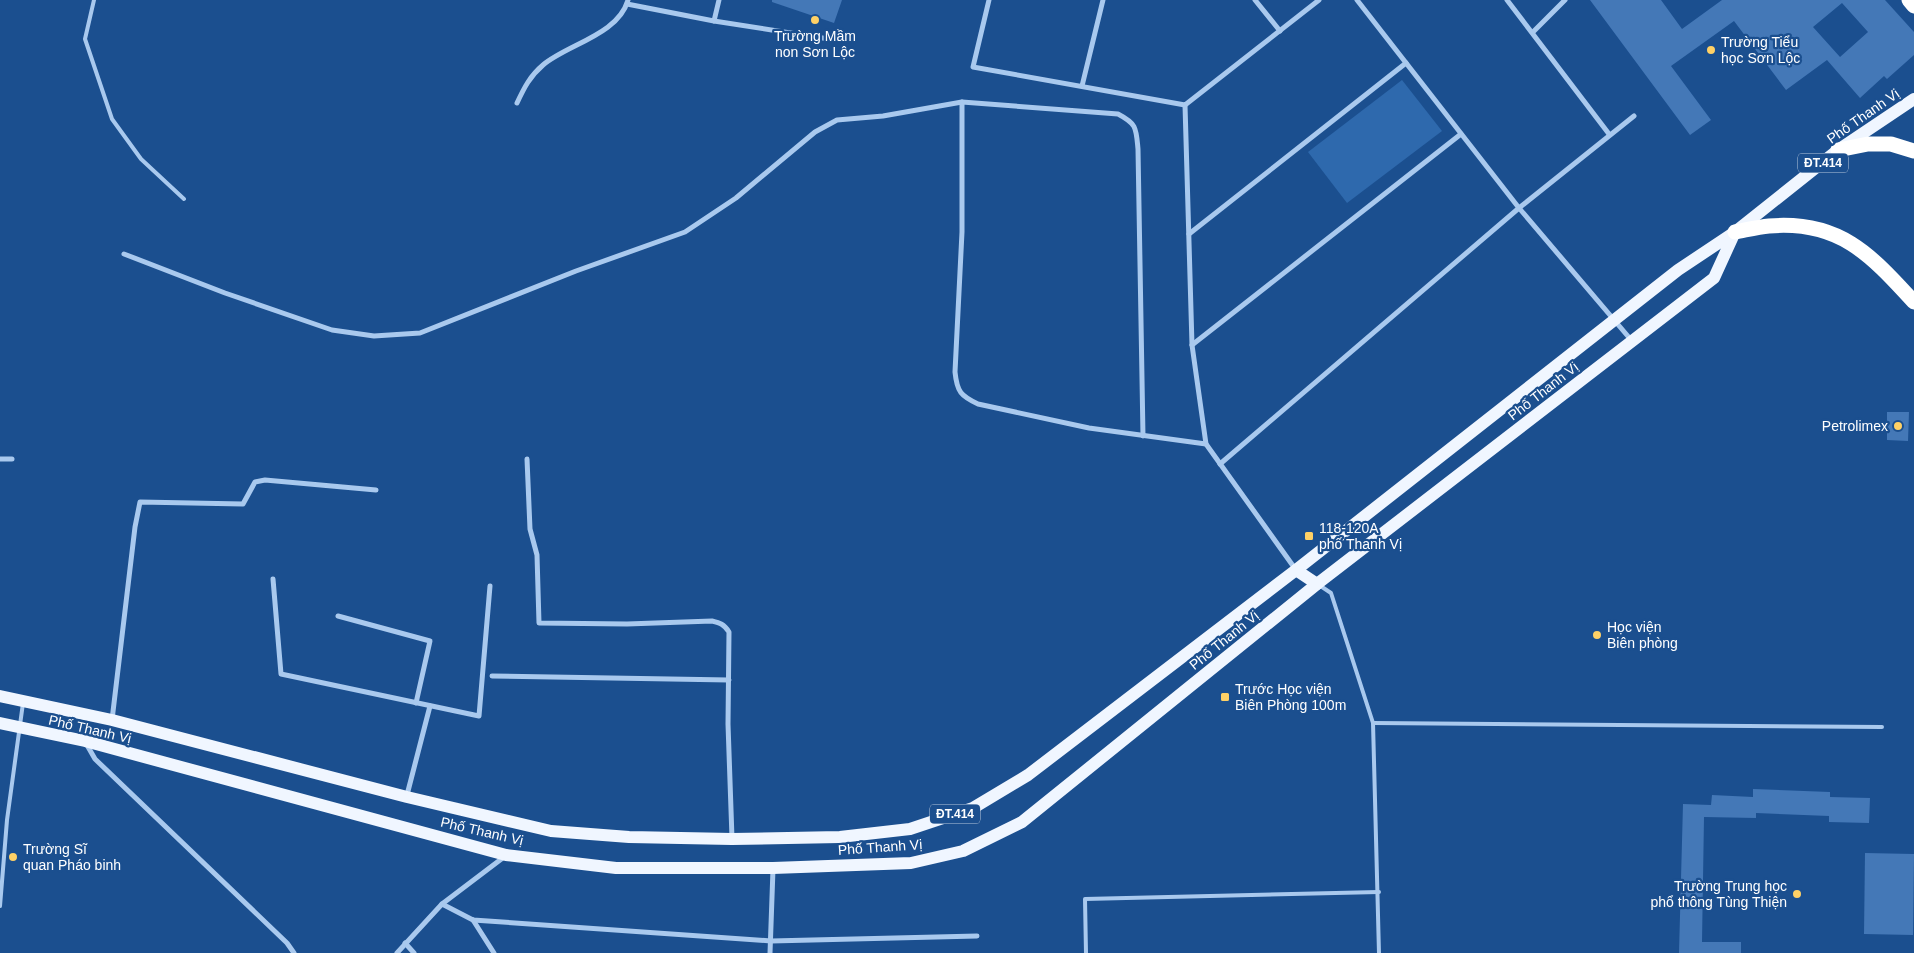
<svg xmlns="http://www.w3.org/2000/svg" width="1914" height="953" viewBox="0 0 1914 953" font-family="Arial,sans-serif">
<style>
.green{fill:#2e69ad}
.building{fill:#4478b7;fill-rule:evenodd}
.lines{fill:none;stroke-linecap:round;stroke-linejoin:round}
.lane{stroke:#a9c9ee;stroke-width:4}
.street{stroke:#a9c9ee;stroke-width:5}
.primary{stroke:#f0f6ff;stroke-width:12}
.highway{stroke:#fff;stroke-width:15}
.poi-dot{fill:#ffd166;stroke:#1b4f8f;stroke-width:2}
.labels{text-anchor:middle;stroke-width:4.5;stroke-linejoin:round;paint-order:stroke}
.shield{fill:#1b4f8f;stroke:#bbcadd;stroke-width:1}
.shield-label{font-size:12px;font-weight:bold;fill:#fff}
.poi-label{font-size:14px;fill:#fff;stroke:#1b4f8f;text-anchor:start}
.street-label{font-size:14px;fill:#fff;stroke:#1b4f8f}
</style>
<rect width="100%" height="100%" fill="#1b4f8f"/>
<path class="green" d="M1402,80L1442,131L1347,203L1308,152Z"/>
<g class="building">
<path d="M772,0H842L834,23L772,2Z"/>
<path d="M1590,0H1661L1682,29L1722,0H1885L1914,32V55L1887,79L1884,76L1860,98L1827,60L1786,90L1734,21L1671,66L1711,120L1690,135ZM1842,3L1868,32L1840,57L1813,27Z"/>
<path d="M1887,412H1909L1908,441L1887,440Z"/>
<path d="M1753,789L1830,792V797L1870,798L1869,823L1829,822V816L1756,813V818L1704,817L1702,942H1741V953H1679L1683,804L1711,805L1712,795L1753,797Z"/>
<path d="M1865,853L1914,854L1913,935L1864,934Z"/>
</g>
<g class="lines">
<g class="lane">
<path d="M94,0L85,39L112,119L141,159L184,199"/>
<path d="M1319,585L1331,593L1373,723L1379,953"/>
<path d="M1373,723L1882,727"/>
<path d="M0,906L7,820L23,703"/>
<path d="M1086,953L1085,899L1379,892"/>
</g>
<g class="street">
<path d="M989,0L973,67L1185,105L1319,0"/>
<path d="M1255,0L1280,31"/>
<path d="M1357,0L1519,208L1632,341"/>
<path d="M1507,0L1609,134"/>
<path d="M627,4L714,21L829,39"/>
<path d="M714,21L719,0"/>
<path d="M1533,32L1565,0"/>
<path d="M1082,86L1103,0"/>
<path d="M962,102V232L955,372C957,392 961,396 978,404L1089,428L1206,444"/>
<path d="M517,103C524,88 530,76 543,65C568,44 618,35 628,0"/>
<path d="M1185,105L1192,345L1206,444L1296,570"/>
<path d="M1189,234L1406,63"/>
<path d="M124,254L225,293L332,330L374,336L420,333L576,271L685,232L736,198L815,132L837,120L883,116L962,102L1118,114C1137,124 1136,128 1138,149L1143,436"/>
<path d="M1192,345L1461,134"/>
<path d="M0,459H12"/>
<path d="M527,459L530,529L537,555L539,623L627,624L712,621C720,623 724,624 729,632L728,724L732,838"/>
<path d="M1220,464L1519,208L1634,116"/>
<path d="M273,579L281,674L479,716L490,586"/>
<path d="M338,616L430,641L416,703"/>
<path d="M492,676L729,680"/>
<path d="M112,720L135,527L140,502L243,504L255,482L265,480L376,490"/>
<path d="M87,745L95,759L287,943L294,953"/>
<path d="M407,795L430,706"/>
<path d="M442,904L473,920L771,941L977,936"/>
<path d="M473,920L494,953"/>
<path d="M405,943L414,953"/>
<path d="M397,953L442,904L504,857"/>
<path d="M770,953L773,869"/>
</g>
<g class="primary">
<path d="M1296,570L1317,584"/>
<path d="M0,696L112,720L407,797L551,831L629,837L732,839L840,837L910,829L973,808L1028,775L1296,570L1678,270L1735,232L1838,150L1914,99"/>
<path d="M0,723L85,741L506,855L616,868H773L911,863L963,851L1022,822L1317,584L1714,278L1735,232"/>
</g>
<g class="highway">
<path d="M1909,0L1914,6"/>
<path d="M1838,150L1868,144H1891L1914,151"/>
<path d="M1735,232C1746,230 1758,227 1769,226C1839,220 1870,254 1914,302"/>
</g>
</g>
<g class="poi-dot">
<circle cx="815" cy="20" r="5"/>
<circle cx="1711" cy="50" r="5"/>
<circle cx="1898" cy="426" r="5"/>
<rect x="1304" y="531" width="10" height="10" rx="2.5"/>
<circle cx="1597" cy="635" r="5"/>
<rect x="1220" y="692" width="10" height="10" rx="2.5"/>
<circle cx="13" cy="857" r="5"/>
<circle cx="1797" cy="894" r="5"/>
</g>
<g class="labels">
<g class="shield">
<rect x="1798" y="153.5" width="50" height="19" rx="4"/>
<rect x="930" y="804.5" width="50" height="19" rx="4"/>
</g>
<g class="shield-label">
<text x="1823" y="167">ĐT.414</text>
<text x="955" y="818">ĐT.414</text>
</g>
<g class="poi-label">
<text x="815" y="41" text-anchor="middle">Trường Mầm<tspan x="815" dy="16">non Sơn Lộc</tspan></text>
<text x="1721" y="47">Trường Tiểu<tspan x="1721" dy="16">học Sơn Lộc</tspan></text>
<text x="1888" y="431" text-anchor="end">Petrolimex</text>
<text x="1319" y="533">118-120A<tspan x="1319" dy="16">phố Thanh Vị</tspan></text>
<text x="1607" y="632">Học viện<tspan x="1607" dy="16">Biên phòng</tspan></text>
<text x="1235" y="694">Trước Học viện<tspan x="1235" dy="16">Biên Phòng 100m</tspan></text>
<text x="23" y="854">Trường Sĩ<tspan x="23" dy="16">quan Pháo binh</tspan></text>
<text x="1787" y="891" text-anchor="end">Trường Trung học<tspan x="1787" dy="16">phổ thông Tùng Thiện</tspan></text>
</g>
<g class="street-label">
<text transform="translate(1863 116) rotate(-35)" y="5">Phố Thanh Vị</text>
<text transform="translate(1543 391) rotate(-38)" y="5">Phố Thanh Vị</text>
<text transform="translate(1224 640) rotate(-39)" y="5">Phố Thanh Vị</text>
<text transform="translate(90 729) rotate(13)" y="5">Phố Thanh Vị</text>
<text transform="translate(482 831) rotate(13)" y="5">Phố Thanh Vị</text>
<text transform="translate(880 847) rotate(-4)" y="5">Phố Thanh Vị</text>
</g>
</g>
</svg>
